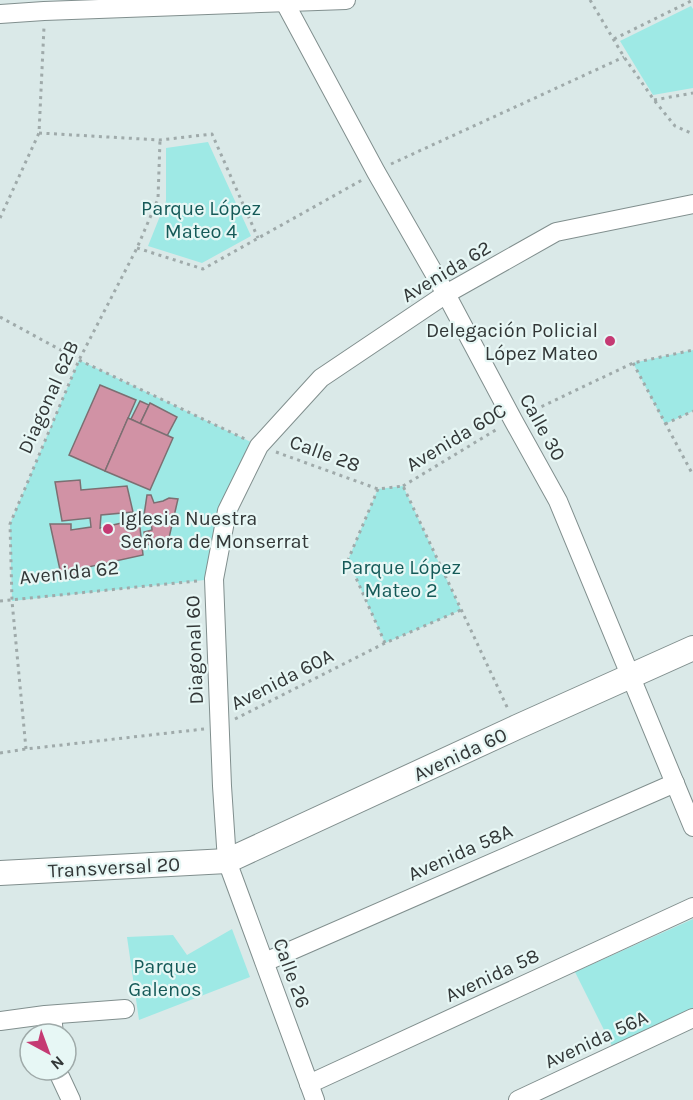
<svg xmlns="http://www.w3.org/2000/svg" width="693" height="1100" viewBox="0 0 693 1100" font-family="Karla,sans-serif">
<style>
.green{fill:#9ee9e5}
.building{fill:#d192a5;stroke:#7c6f72;stroke-width:1.5}
.lines{fill:none;stroke-linecap:round;stroke-linejoin:round}
.street-casing{stroke:#818f8e;stroke-width:20}
.secondary-casing{stroke:#818f8e;stroke-width:26}
.path{stroke:#9faaaa;stroke-width:3;stroke-dasharray:3 4.5;stroke-linecap:butt}
.street{stroke:#fff;stroke-width:18}
.secondary{stroke:#fff;stroke-width:24}
.poi-dot{fill:#c53a73;stroke:#e7f7f5;stroke-width:2}
.labels{text-anchor:middle;stroke-width:4.5;stroke-linejoin:round;paint-order:stroke}
.park-label{font-size:20px;fill:#155a58;stroke:#e7f7f5}
.street-label{font-size:20px;fill:#323737;stroke:#e7f7f5}
.poi-label{font-size:20px;fill:#323737;stroke:#e7f7f5;text-anchor:end}
</style>
<rect width="100%" height="100%" fill="#dae9e8"/>
<g class="green">
<path d="M691,6L693,9V88L653,95L620,41Z"/>
<path d="M208,142L251,236L202,263L148,246L166,201V148Z"/>
<path d="M693,350V411L665,424L633,363Z"/>
<path d="M79,360L259,446L227,511L214,579L12,601L10,524Z"/>
<path d="M403,486L461,610L385,643L348,560L378,489Z"/>
<path d="M693,919V1010L612,1046L575,972Z"/>
<path d="M232,929L250,977L139,1020L127,937L173,935L187,955Z"/>
</g>
<g class="building">
<path d="M100,385L136,400L105,471L69,455Z"/>
<path d="M140,401L149,405L140,424L131,419Z"/>
<path d="M150,403L177,417L167,436L140,424Z"/>
<path d="M128,418L173,438L150,490L105,471Z"/>
<path d="M80,480L81,490L127,486L133,512L101,515L100,528L139,519L143,555L79,569L80,579H62L50,524H71V530L91,527L90,518L62,521L55,482Z"/>
<path d="M147,495H151L154,503L163,501L169,498L178,499L168,542L146,545L144,532L152,530L151,521L143,522Z"/>
</g>
<g class="lines">
<g class="street-casing">
<g id="street">
<path d="M285,3L376,172L446,294L513,420L558,501L693,827"/>
<path d="M0,14L44,11L346,0"/>
<path d="M265,962L675,783"/>
<path d="M52,1015L54,1034"/>
<path d="M0,1021L45,1015L125,1009"/>
<path d="M57,1070L71,1100"/>
<path d="M309,1084L693,907"/>
<path d="M315,1100L227,861L222,786L214,579L227,511L259,446L321,378L446,294L556,232L693,204"/>
<path d="M518,1100L693,1018"/>
</g>
</g>
<g class="secondary-casing">
<path id="secondary" d="M0,873L227,861L517,727L693,648"/>
</g>
<g class="path">
<path d="M590,0L624,57L654,100L675,126L693,134"/>
<path d="M614,39L691,1L693,4"/>
<path d="M654,100L693,93"/>
<path d="M39,133L160,140L212,134L258,238"/>
<path d="M391,164L624,57"/>
<path d="M0,218L39,133L44,27"/>
<path d="M137,248L203,269L362,180"/>
<path d="M0,317L79,360L245,439"/>
<path d="M633,363L693,475"/>
<path d="M528,413L633,363L693,350"/>
<path d="M665,424L693,411"/>
<path d="M276,452L378,489L403,486L508,709"/>
<path d="M403,486L499,428"/>
<path d="M378,489L348,560L385,643"/>
<path d="M0,601L197,581"/>
<path d="M235,719L385,643L461,610"/>
<path d="M26,749L12,601L10,524L79,360L137,248L158,199L160,140"/>
<path d="M0,753L26,749L204,729"/>
</g>
<use href="#street" class="street"/>
<use href="#secondary" class="secondary"/>
</g>
<g class="poi-dot">
<circle cx="610" cy="341" r="6"/>
<circle cx="108" cy="529" r="6"/>
</g>
<g class="labels">
<g class="park-label">
<text x="201" y="215">Parque López<tspan x="201" dy="23">Mateo 4</tspan></text>
<text x="401" y="574">Parque López<tspan x="401" dy="23">Mateo 2</tspan></text>
<text x="165" y="973">Parque<tspan x="165" dy="23">Galenos</tspan></text>
</g>
<g class="street-label">
<text transform="translate(446 271) rotate(-31)" y="7">Avenida 62</text>
<text transform="translate(48 397) rotate(-66)" y="7">Diagonal 62B</text>
<text transform="translate(543 427) rotate(61)" y="7">Calle 30</text>
<text transform="translate(456 437) rotate(-31)" y="7">Avenida 60C</text>
<text transform="translate(325 453) rotate(20)" y="7">Calle 28</text>
<text transform="translate(69 572) rotate(-6)" y="7">Avenida 62</text>
<text transform="translate(194 650) rotate(-92)" y="7">Diagonal 60</text>
<text transform="translate(282 679) rotate(-27)" y="7">Avenida 60A</text>
<text transform="translate(460 754) rotate(-25)" y="7">Avenida 60</text>
<text transform="translate(460 852) rotate(-24)" y="7">Avenida 58A</text>
<text transform="translate(114 867) rotate(-3)" y="7">Transversal 20</text>
<text transform="translate(292 973) rotate(70)" y="7">Calle 26</text>
<text transform="translate(492 975) rotate(-25)" y="7">Avenida 58</text>
<text transform="translate(596 1039) rotate(-25)" y="7">Avenida 56A</text>
</g>
<g class="poi-label">
<text x="598" y="337">Delegación Policial<tspan x="598" dy="23">López Mateo</tspan></text>
<text x="120" y="525" text-anchor="start">Iglesia Nuestra<tspan x="120" dy="23">Señora de Monserrat</tspan></text>
</g>
</g>
<g transform="translate(48 1052) rotate(139)"><circle r="28" fill="#e7f7f5" stroke="#9faaa9" stroke-width="1.5"/>
<path d="M0-4.5L10 22L0 15L-10 22Z" fill="#c53a73"/>
<text y="-9" font-size="16" font-weight="bold" text-anchor="middle" fill="#323737">N</text>
</g>
</svg>
